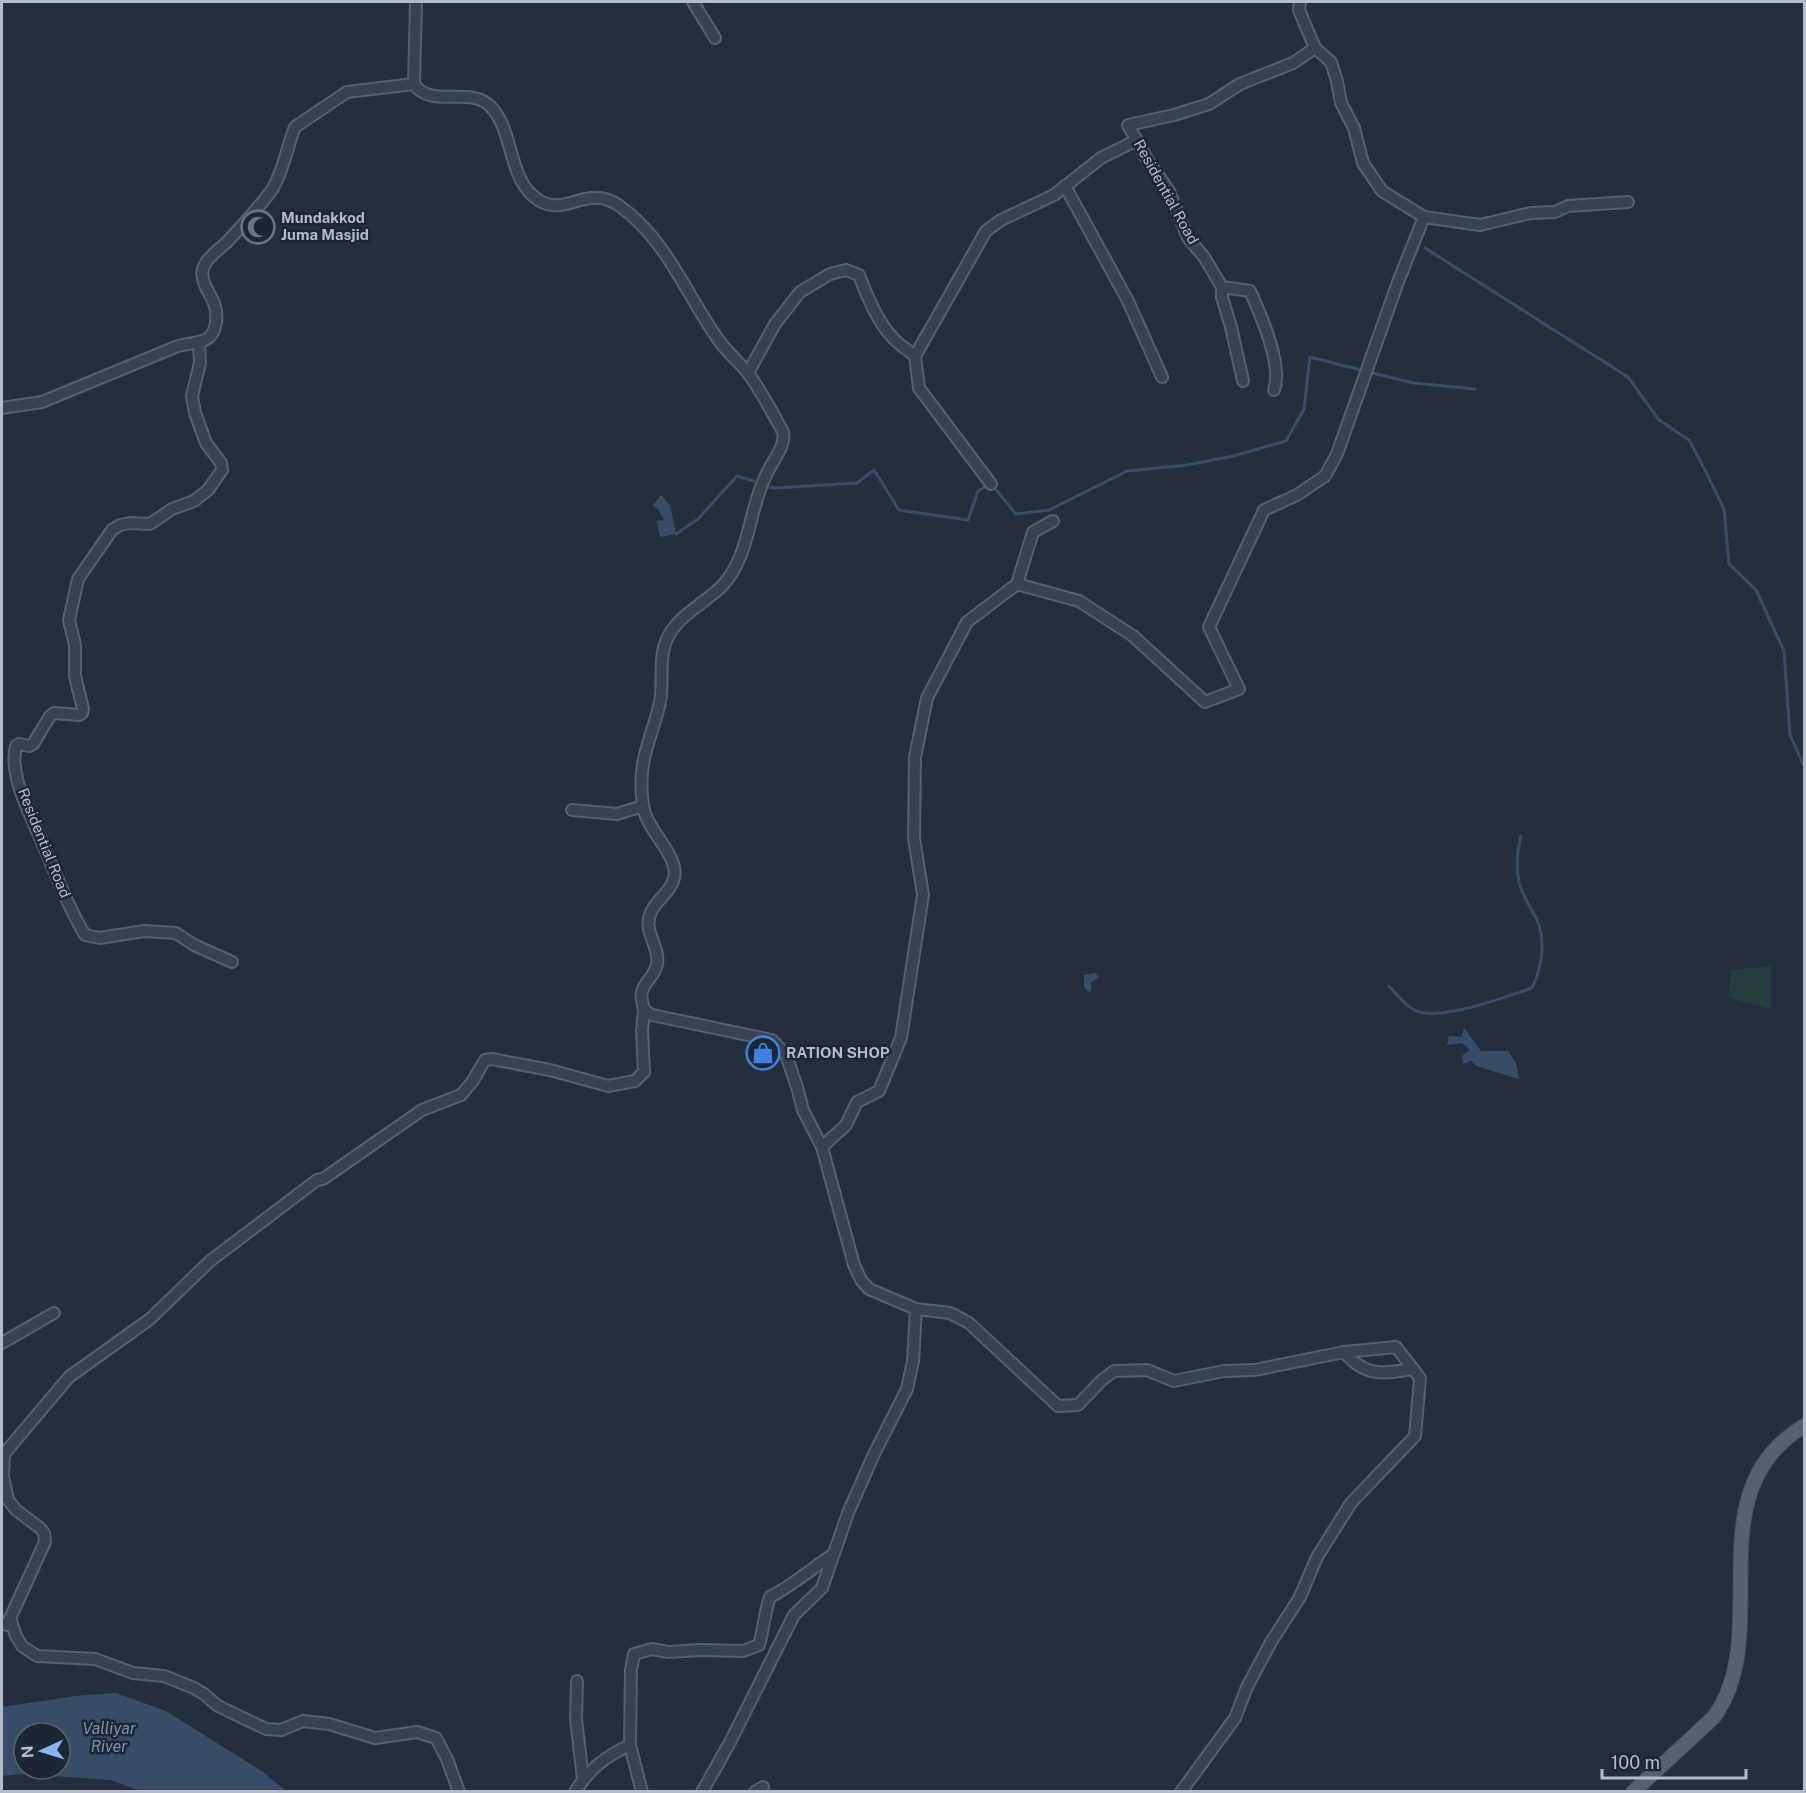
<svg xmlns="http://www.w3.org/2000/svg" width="1806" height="1793" viewBox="0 0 1806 1793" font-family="'Public Sans',sans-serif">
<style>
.green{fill:#263c3f}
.water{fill:#394c67;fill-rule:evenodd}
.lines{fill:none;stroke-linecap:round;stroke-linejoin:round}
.stream{stroke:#394c67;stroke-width:3}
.minor-casing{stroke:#565f6c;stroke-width:14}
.major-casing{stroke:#414a57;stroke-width:16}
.minor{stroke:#38414e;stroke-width:10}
.major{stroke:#56606e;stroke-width:14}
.labels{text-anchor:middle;stroke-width:5;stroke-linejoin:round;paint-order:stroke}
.street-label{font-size:15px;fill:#b4bcc9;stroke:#1d2633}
.poi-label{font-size:15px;font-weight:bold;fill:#b4bcc9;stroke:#1d2633;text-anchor:start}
.water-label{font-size:16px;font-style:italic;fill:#7c92b1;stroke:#1d2633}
</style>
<rect width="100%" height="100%" fill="#242f3e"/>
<path class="green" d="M1771,966V1009L1728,998L1731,970Z"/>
<g class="water">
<path d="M661,495L670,505L676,534L660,537L657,521L664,520L659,510L653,505Z"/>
<path d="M1095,973L1099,977L1089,984L1092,985L1090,993L1084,987V975Z"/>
<path d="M1464,1028L1481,1051H1508L1516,1063L1519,1079L1476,1066L1471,1061L1463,1064L1462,1056L1470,1050L1462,1043L1447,1045L1449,1036L1461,1037Z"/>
<path d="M116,1693L166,1711L263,1772L286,1791H140L111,1780L21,1774L2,1776V1707L75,1696ZM24,1733H60V1769H24Z"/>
</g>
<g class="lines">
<g class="stream">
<path d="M1425,248L1628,377L1659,420L1689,440L1704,468L1724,509L1729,564L1756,590L1784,651L1790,735L1804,766"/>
<path d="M1372,373L1414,383L1475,389"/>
<path d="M993,486L1016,514L1049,510L1127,471L1187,465L1233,456L1286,441L1304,409L1310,357L1361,370"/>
<path d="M770,487L775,488L857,483L874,470L899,510L968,520L978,491L988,485"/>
<path d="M676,534L698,519L737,476L754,481"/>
<path d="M1389,986C1396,993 1406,1007 1416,1011C1443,1021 1505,997 1532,988C1542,968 1546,941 1537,920C1531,908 1522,896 1519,882C1516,867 1517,851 1521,836"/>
</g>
<g class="minor-casing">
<g id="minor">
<path d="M693,2L715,38"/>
<path d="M414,84C430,109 471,86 490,106C513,129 508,173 532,195C563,224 585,180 621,207C668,241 687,297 720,342C728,353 739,362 748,373C761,391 772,412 783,432C786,446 773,460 767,473C748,509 751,555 722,586C705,603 677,616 667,639C658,658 664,682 660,702C656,721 648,740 644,759C641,773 641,791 643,805C645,829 680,856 674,878C671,892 657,899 651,912C642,931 660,945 657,964C655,976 644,982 642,992C640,997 643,1004 644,1010L652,1015L772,1040L786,1055L797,1087L803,1110L822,1147L854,1265L861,1280L869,1289L916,1309L913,1361L907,1389L874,1454L848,1513L822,1588L794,1615L729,1744L702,1792"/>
<path d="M1065,186L1128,301L1162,377"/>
<path d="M1424,217L1480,225L1531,213L1555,212L1568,206L1628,202"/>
<path d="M1222,287V297L1231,327L1243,381"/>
<path d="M199,342L200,363L192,396L195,413L206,443L221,463L222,470L208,490L194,501L172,509L150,524L130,523L120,525L112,530L78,579L69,620L75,645V676L83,709L82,713L79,715L54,713L50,716L33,744L29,746L19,744L16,746C8,777 33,819 44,847C57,877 68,907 85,935L100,938L144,931L176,933L194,945L232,962"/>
<path d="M748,373L775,324L800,292L830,274L846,270L859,275C867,296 877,321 893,338C899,345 908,350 915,356"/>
<path d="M1274,390C1283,365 1261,315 1250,291L1222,287L1204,257L1188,238L1169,191L1147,159L1128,125L1174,115L1209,104L1240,84L1293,63L1315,48"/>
<path d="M2,408L42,402L178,346C187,344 197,343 205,340C218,334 218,314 214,303C209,291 197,278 205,264C210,255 221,248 228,241C240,228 264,202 273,188C284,169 287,147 295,127L347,92L414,84L416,2"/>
<path d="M991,484L919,388L915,356L986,231L1001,220L1054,195L1101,158L1137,140"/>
<path d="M1017,584L1033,532L1053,521"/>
<path d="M572,810L617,814L643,806"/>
<path d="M822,1147L846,1125L857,1102L879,1091L901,1038L923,895L914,838L915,757L927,698L967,622L1017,584L1079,601L1133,636L1205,702L1239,689L1209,627L1264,510L1297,495L1325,476L1337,454L1398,282L1424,217L1382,191L1363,163L1354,128L1341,103L1337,81L1331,62L1315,48L1299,10L1300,2"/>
<path d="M916,1309L950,1313L969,1323L1058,1406L1078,1405L1102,1380L1114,1371L1147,1370L1174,1381L1224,1371L1255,1370L1344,1352L1396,1347L1420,1378L1415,1436L1351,1503L1317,1557L1300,1597L1271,1642L1247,1687L1235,1718L1181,1792"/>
<path d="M2,1343L54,1313"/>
<path d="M1344,1352C1365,1377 1383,1374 1413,1369"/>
<path d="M10,1618L16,1636L22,1646L37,1656L95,1659L133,1673L164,1676L194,1688L204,1694L218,1706L266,1729L281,1730L303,1721L329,1724L375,1738L417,1732L436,1738L447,1759L459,1792"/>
<path d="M2,1623L7,1625L45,1542L44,1533L40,1528L16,1510L8,1500L3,1476L4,1454L69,1377L150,1319L210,1261L317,1180L323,1179L422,1110L461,1095L472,1082L485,1060L492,1059L550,1070L608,1086L635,1081L644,1072L642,1030L644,1010"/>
<path d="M577,1681L576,1719L583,1779"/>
<path d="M575,1792C589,1769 606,1756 630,1745"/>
<path d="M642,1792L630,1745L631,1670L634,1654L652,1649L668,1652L700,1650L743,1651L759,1645C764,1629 764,1613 770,1597C793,1585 812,1568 834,1554"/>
<path d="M755,1792L763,1787"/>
</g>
</g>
<g class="major-casing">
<path id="major" d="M1633,1792L1714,1717C1776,1631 1693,1493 1804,1426"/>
</g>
<use href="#minor" class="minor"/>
<use href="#major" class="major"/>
</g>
<defs>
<g id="mosque-ring" transform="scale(1.725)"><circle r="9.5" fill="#1d2633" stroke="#6b7280" stroke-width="1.5"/><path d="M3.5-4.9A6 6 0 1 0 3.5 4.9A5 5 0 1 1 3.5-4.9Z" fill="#6b7280"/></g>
<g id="shop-ring" transform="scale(1.725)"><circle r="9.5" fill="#1d2633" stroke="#3f7fe0" stroke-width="1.5"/><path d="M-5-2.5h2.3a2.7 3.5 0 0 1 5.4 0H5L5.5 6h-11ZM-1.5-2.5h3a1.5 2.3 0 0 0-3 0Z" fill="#3f7fe0"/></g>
</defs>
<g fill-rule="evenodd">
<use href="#mosque-ring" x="258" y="227"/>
<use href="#shop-ring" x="763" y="1053"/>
</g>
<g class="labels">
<g class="street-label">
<text transform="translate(1166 192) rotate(61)" y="5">Residential Road</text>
<text transform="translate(44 843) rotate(68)" y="5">Residential Road</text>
</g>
<g class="poi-label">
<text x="281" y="223">Mundakkod<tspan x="281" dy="17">Juma Masjid</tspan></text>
<text x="786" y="1058">RATION SHOP</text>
</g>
<g class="water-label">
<text x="109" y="1734">Valliyar<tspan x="109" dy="18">River</tspan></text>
</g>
</g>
<rect width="1806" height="1793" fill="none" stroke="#b4bcc9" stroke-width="6"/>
<g transform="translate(42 1751) rotate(266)"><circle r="28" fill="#1d2633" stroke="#59626f" stroke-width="1.5"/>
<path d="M0-4.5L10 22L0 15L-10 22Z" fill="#8ab4f8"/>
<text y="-9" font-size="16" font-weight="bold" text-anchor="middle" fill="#b4bcc9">N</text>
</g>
<path d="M1602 1769v9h144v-9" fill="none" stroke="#b4bcc9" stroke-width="3"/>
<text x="1611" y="1769" font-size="18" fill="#b4bcc9" stroke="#1d2633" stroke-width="4.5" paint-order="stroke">100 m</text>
</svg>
